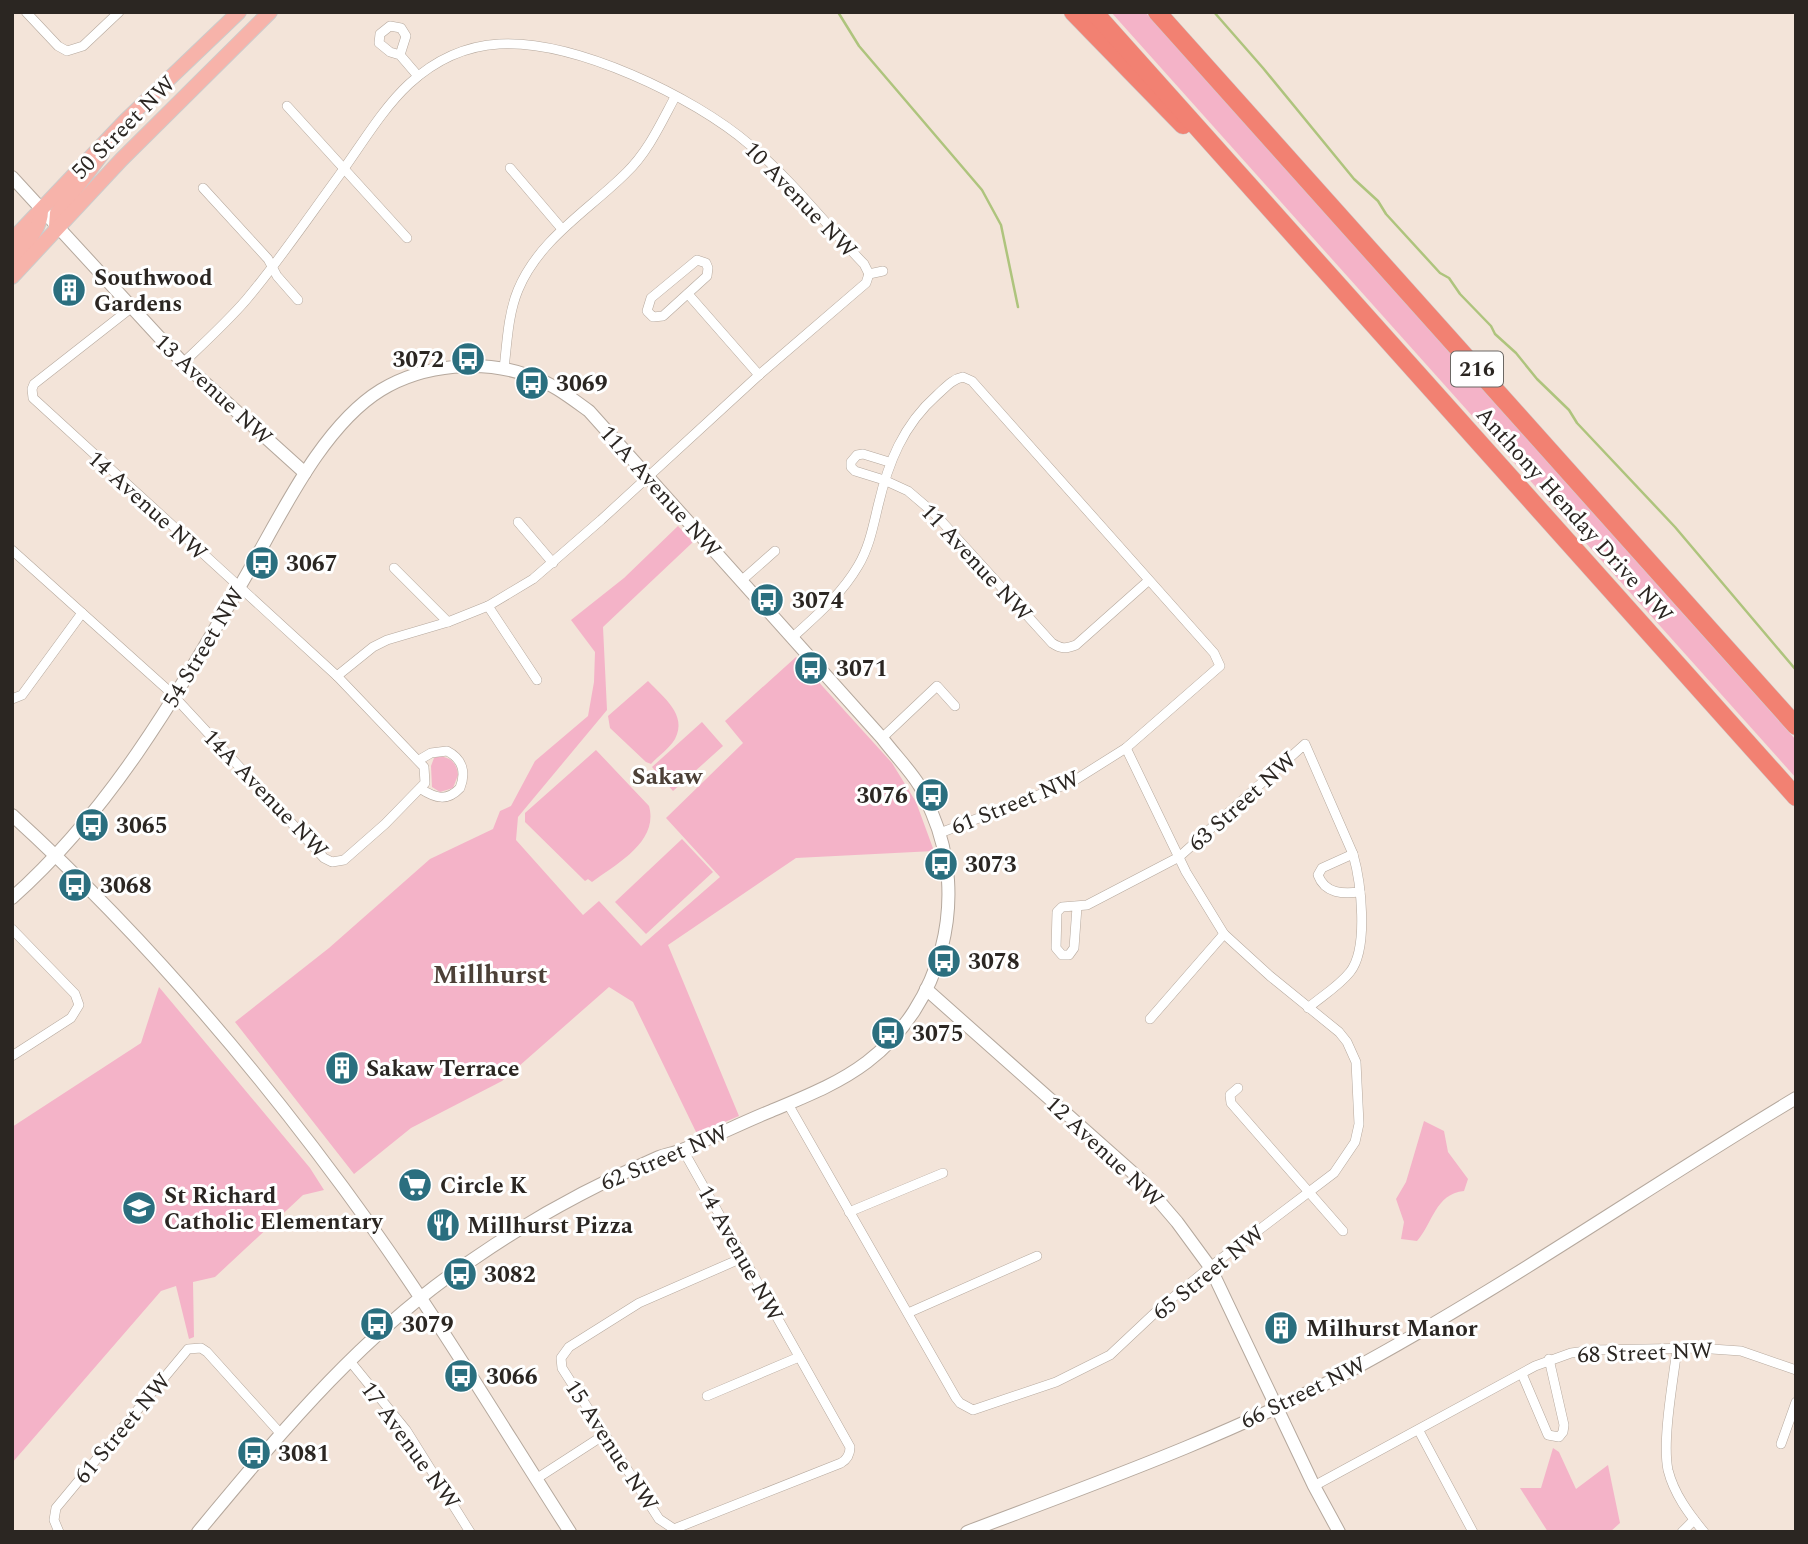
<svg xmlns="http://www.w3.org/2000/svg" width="1808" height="1544" viewBox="0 0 1808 1544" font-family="Spectral,serif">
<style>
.green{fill:#f4b3c8}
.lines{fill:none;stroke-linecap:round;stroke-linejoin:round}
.stream{stroke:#aec47d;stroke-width:2.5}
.street-casing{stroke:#b5a89d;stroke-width:10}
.secondary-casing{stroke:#b5a89d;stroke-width:14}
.primary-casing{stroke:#cccbca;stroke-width:16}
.highway-casing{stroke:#cccbca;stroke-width:19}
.street{stroke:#fff;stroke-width:9}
.secondary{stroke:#fff;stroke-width:12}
.primary{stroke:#f7b3aa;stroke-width:14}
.highway{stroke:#f28172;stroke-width:18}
.labels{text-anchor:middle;stroke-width:6;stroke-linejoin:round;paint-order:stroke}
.shield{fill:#fff;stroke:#6b6764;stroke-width:2}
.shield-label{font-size:21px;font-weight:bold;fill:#2b2622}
.street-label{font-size:23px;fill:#2b2622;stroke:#fff}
.poi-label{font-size:23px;font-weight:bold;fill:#2b2622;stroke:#fff;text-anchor:start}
.neighbourhood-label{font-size:24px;font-weight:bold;fill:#4c4037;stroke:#fff}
.quarter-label{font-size:26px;font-weight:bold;fill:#4c4037;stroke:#fff}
</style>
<rect width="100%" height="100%" fill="#f3e4d9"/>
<g class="green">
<path d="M1111,12H1145L1796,740V778Z"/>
<path d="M678,526L693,542L603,627L607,710L518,817L516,840L583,915L599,901L641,946L720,877L666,818L743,743L725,721L796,657L892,763L916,802L934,851L796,858L668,945L739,1116L697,1134L633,1002L609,987L502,1081L411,1128L354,1174L235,1022L329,948L430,859L493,829L500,811L511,806L535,761L588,716L594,682L595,652L571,620L624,578Z"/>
<path d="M648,681C663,697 688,715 675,739C670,748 658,756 651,764L646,762L610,728L608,716Z"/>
<path d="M702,722L723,746L673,791L652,767Z"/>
<path d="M596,750L649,806C659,842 616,864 592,882L588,879L585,881L525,822V813Z"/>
<path d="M440,756C451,758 457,763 458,775L453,788L440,792L432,787L431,766L434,758Z"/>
<path d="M682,839L713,872L646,934L615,902Z"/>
<path d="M159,987L310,1168L324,1190L303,1195L215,1277L193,1282L194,1337L189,1339L176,1286L161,1291L12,1463V1127L141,1043Z"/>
<path d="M1424,1121L1444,1131L1448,1152L1468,1179L1464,1191C1435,1194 1433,1223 1417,1241L1401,1239L1404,1222L1396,1199L1406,1182Z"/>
<path d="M1553,1448L1559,1452L1576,1489L1608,1465L1620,1523L1610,1532H1548L1520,1488H1541Z"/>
</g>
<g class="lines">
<g class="stream">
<path d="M838,12L859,46L982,190L1001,225L1018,307"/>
<path d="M1214,12L1263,68L1354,179L1378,201L1386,214L1440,273L1449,278L1460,294L1491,326L1495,334L1516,353L1537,379L1569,410L1577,423L1675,527L1796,670"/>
</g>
<g class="street-casing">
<g id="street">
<path d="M26,12L58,46L67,51L83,46L119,12"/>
<path d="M400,55L406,36L401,28L390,26L380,34L379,43L390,52L400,55L418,76"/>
<path d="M287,106L407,238"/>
<path d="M510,168L562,229"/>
<path d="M203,188L268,259L277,276L298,300"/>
<path d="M697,260L706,263L708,268L707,276L663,316L653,317L647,311L651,298Z"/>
<path d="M688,294L759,375"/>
<path d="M183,363C204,343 227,322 246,300C279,261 308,218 338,177C360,147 382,109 409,84C434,61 465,46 499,44C575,40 693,96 750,145C792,180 826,225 864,264L869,274"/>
<path d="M504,369C507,343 508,314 518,290C539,239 589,210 626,173C648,152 661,123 675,97"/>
<path d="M889,462L863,454L857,455L851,462V467L855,471L884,480L908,491L935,514L1052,643C1061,649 1066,649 1076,645L1148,581"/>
<path d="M518,522L553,563"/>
<path d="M12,550L169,691L324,858L332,862L344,860L385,824L425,783L424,767L337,676L33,398L32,389L34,384L131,308"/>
<path d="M394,568L448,622"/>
<path d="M741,581L775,551"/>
<path d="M488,606L537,680"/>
<path d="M793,637C817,615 841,595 858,566C869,548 873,527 878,506C888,463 903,425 937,395C945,388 952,379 963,377L972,381L1214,653L1220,666L1126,748L1072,782L940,833"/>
<path d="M337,676L373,647L387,640L448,622L488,606L533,579L601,520L759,375L866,283L869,274L883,271"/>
<path d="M12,699L22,695L82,613"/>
<path d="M882,738L937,686L955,706"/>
<path d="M419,760L431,753L447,751C463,759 466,773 460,788C447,802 435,798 421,789"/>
<path d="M1353,854L1322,868L1318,875C1325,894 1343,894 1360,892"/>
<path d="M1077,907L1074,948L1069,955H1062L1056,948L1057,912L1062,907L1087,905L1179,857L1305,744L1353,854C1361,882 1369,948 1350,972C1339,986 1322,996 1308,1008"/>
<path d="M12,929L75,994L79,1005L71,1018L12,1056"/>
<path d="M1150,1019L1224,934"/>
<path d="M1238,1088L1230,1095L1231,1103L1343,1231"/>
<path d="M788,1104L956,1398L960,1403L973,1410L1056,1382L1110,1355L1159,1309L1210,1267L1334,1173L1355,1142L1359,1124L1356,1062L1347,1042L1339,1032L1270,976L1224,934L1186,872L1126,748"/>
<path d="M683,1150L850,1447C850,1454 848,1459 841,1463L674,1529L659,1519L562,1368L561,1358L569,1347L639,1303L742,1258"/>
<path d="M849,1212L943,1173"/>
<path d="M908,1313L1037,1256"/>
<path d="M1677,1349C1673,1381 1662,1441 1668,1470C1674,1494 1689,1514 1704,1532"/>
<path d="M349,1360L406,1430L470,1532"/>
<path d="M1522,1374L1548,1435L1559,1437L1563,1432L1564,1425L1549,1359"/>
<path d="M707,1396L799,1357"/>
<path d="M1419,1431L1473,1532"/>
<path d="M1781,1444L1796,1402"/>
<path d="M536,1479L604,1435"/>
<path d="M1314,1486L1535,1366L1571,1353L1594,1350L1697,1348L1741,1351L1796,1370"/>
<path d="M59,1532L54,1520L56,1508L188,1349L201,1348L207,1352L280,1433"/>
<path d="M1682,1532L1694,1520"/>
</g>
</g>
<g class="secondary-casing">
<g id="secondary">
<path d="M12,177L183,363L305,473"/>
<path d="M12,815C148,939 267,1080 374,1230C443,1327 505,1431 570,1532"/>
<path d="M12,898C110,811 175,698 240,586C277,524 319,428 381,390C424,364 483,359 530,376C552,383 571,398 589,411L882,738C894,754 909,769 919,785C925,794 928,804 932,813C969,899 942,1005 867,1062C838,1084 804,1097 771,1111C741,1123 712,1138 682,1150C675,1153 667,1154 659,1157C594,1185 533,1218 475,1258C364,1331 282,1431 198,1532"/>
<path d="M926,989L1141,1180L1177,1222L1210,1267L1314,1486L1339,1532"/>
<path d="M967,1532C1096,1483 1226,1437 1348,1372C1502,1289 1646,1188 1796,1098"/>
</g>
</g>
<g class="primary-casing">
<g id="primary">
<path d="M56,226L57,213L102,154"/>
<path d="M12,240L125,121L239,12"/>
<path d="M12,260C23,246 41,230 41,211"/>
<path d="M12,277L121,160L270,12"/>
</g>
</g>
<g class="highway-casing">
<g id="highway">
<path d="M1073,12L1183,125"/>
<path d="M1094,12L1796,797"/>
<path d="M1157,12L1796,726"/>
</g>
</g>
<use href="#street" class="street"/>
<use href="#secondary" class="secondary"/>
<use href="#primary" class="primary"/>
<use href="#highway" class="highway"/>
</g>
<defs>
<g id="building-disc" transform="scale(1.75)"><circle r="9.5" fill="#2b6f7f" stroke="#fff"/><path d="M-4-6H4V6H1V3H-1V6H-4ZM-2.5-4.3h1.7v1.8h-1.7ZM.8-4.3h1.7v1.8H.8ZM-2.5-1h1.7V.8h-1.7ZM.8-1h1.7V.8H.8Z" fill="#fff"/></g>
<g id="bus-disc" transform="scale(1.75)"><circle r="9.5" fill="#2b6f7f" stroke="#fff"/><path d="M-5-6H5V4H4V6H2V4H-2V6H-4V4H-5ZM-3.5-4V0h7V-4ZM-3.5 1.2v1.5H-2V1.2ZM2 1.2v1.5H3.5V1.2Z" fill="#fff"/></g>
<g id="supermarket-disc" transform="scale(1.75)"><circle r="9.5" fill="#2b6f7f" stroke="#fff"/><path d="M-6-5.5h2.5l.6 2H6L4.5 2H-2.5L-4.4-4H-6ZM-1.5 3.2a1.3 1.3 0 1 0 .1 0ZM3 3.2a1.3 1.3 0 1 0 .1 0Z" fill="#fff"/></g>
<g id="school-disc" transform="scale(1.75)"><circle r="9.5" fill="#2b6f7f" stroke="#fff"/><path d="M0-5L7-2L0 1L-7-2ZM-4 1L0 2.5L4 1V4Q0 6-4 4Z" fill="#fff"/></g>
<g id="restaurant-disc" transform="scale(1.75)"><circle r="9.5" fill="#2b6f7f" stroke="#fff"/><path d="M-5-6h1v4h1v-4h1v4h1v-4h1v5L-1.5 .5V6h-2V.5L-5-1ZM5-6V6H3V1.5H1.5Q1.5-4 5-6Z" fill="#fff"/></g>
</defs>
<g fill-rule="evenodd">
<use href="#building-disc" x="69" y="290"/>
<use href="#bus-disc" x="468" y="359"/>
<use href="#bus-disc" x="532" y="383"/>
<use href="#bus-disc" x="262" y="563"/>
<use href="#bus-disc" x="767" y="600"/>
<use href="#bus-disc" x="811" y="668"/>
<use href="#bus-disc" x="932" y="795"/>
<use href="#bus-disc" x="92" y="825"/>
<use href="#bus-disc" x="941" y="864"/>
<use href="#bus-disc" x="75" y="885"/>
<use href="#bus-disc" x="944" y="961"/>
<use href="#bus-disc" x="888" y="1033"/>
<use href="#building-disc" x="342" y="1068"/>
<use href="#supermarket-disc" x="415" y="1185"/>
<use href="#school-disc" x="139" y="1208"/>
<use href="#restaurant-disc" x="443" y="1225"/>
<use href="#bus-disc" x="460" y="1274"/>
<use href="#bus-disc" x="377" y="1324"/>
<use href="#building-disc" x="1281" y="1328"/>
<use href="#bus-disc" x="461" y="1376"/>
<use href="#bus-disc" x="254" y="1453"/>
</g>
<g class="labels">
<rect class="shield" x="1451" y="351.5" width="52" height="35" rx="5"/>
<g class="shield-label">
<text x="1477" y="376">216</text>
</g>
<g class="street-label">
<text transform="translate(123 127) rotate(-45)" y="8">50 Street NW</text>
<text transform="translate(801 199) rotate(46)" y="8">10 Avenue NW</text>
<text transform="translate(214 389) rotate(43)" y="8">13 Avenue NW</text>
<text transform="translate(661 491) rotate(48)" y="8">11A Avenue NW</text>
<text transform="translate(148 505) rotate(42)" y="8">14 Avenue NW</text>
<text transform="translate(1575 514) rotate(48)" y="8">Anthony Henday Drive NW</text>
<text transform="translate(977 562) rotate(47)" y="8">11 Avenue NW</text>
<text transform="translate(203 647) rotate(-59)" y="8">54 Street NW</text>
<text transform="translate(266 793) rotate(46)" y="8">14A Avenue NW</text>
<text transform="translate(1242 801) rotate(-42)" y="8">63 Street NW</text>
<text transform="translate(1015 802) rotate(-22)" y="8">61 Street NW</text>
<text transform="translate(1105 1151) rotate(43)" y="8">12 Avenue NW</text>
<text transform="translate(664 1157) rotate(-23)" y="8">62 Street NW</text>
<text transform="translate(741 1253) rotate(61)" y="8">14 Avenue NW</text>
<text transform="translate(1208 1272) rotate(-39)" y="8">65 Street NW</text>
<text transform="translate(1645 1352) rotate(-2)" y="8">68 Street NW</text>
<text transform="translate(1303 1392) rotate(-26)" y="8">66 Street NW</text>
<text transform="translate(122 1428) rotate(-50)" y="8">61 Street NW</text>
<text transform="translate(411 1445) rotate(54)" y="8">17 Avenue NW</text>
<text transform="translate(612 1445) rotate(57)" y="8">15 Avenue NW</text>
</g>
<g class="poi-label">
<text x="94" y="285">Southwood<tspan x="94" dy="26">Gardens</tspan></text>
<text x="444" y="367" text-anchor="end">3072</text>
<text x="556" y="391">3069</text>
<text x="286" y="571">3067</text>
<text x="792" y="608">3074</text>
<text x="836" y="676">3071</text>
<text x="908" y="803" text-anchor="end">3076</text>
<text x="116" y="833">3065</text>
<text x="965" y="872">3073</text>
<text x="100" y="893">3068</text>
<text x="968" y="969">3078</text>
<text x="912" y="1041">3075</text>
<text x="366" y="1076">Sakaw Terrace</text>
<text x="440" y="1193">Circle K</text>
<text x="164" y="1203">St Richard<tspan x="164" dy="26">Catholic Elementary</tspan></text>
<text x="467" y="1233">Millhurst Pizza</text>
<text x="484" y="1282">3082</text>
<text x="402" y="1332">3079</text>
<text x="1306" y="1336">Milhurst Manor</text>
<text x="486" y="1384">3066</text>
<text x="278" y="1461">3081</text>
</g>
<g class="neighbourhood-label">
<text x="667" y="784">Sakaw</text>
</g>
<g class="quarter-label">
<text x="490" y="983">Millhurst</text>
</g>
</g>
<rect width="1808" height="1544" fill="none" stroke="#2b2622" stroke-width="28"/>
</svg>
